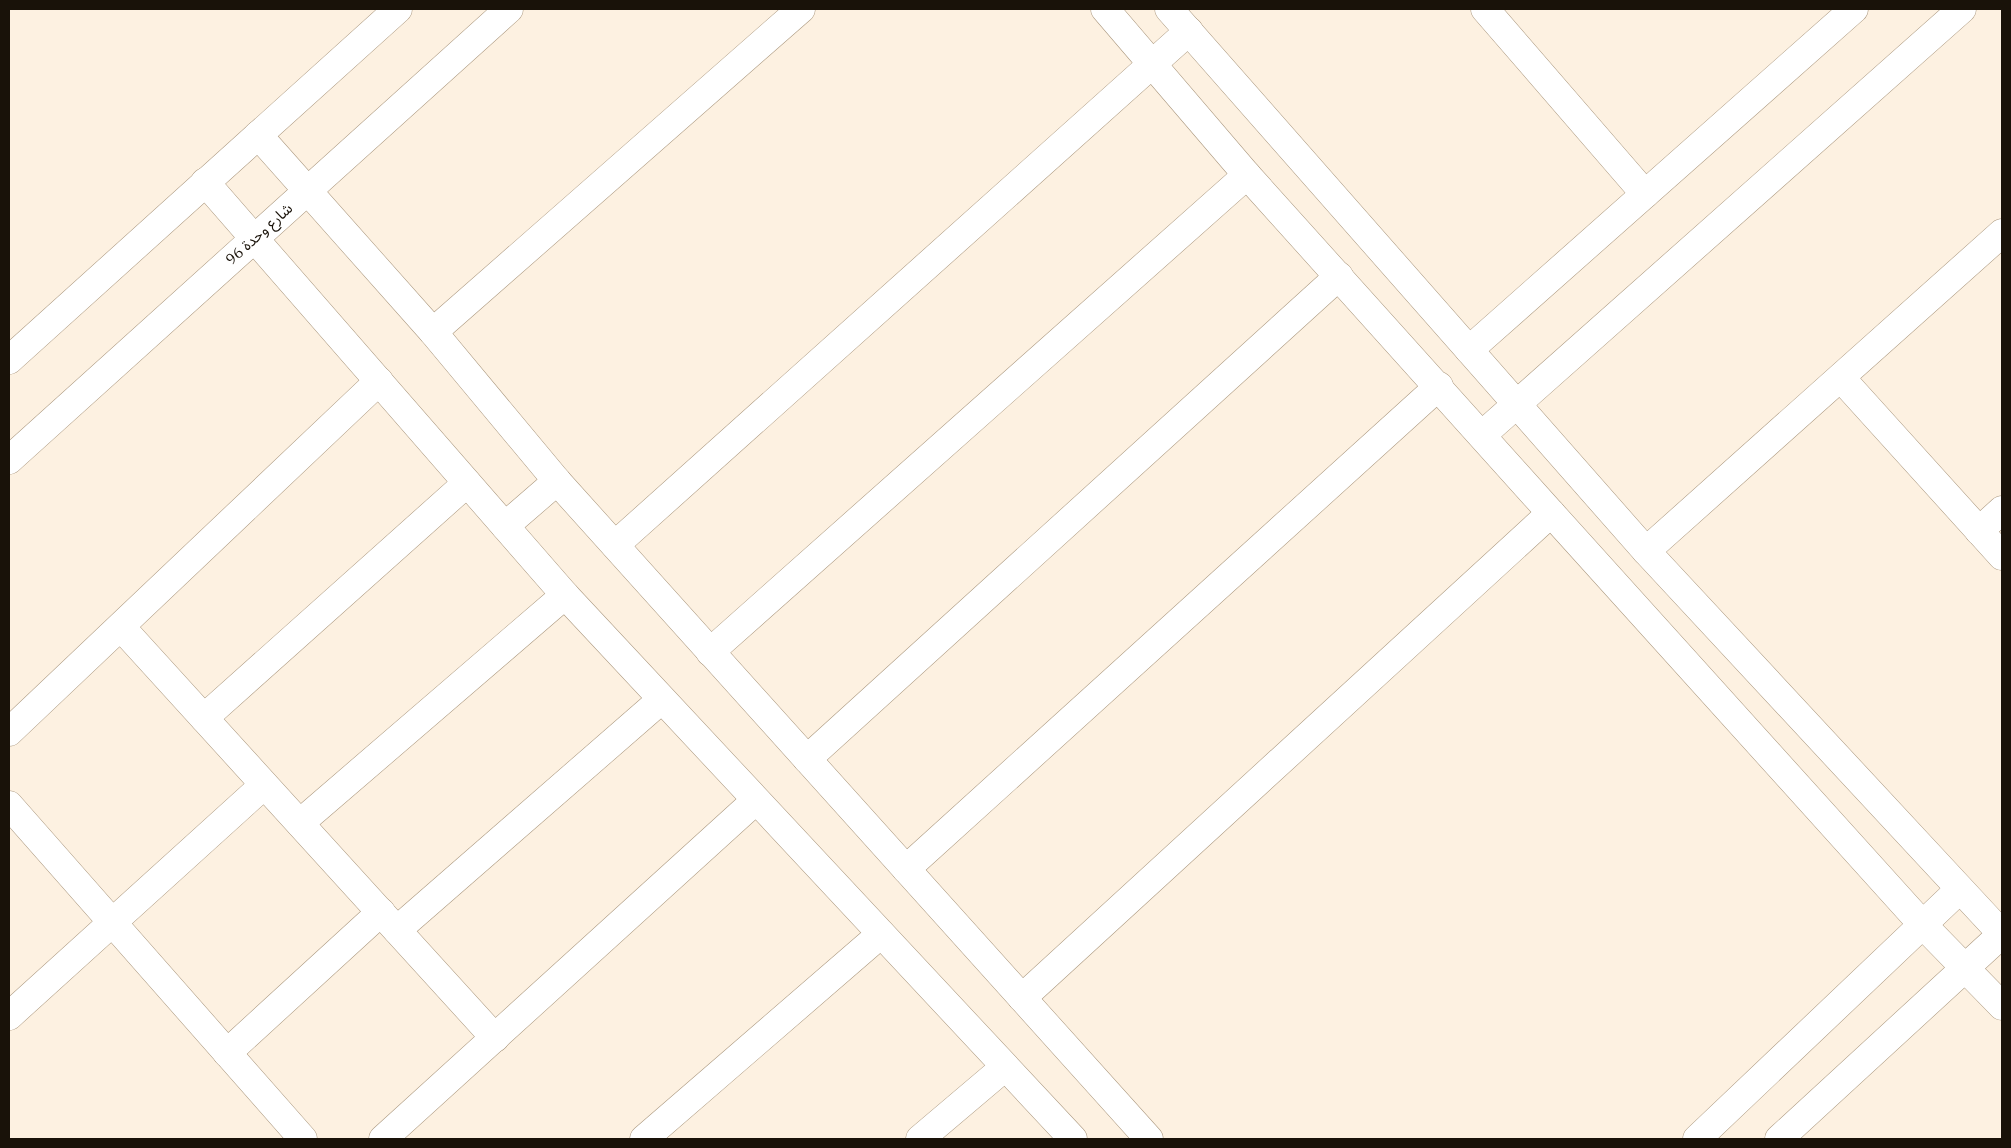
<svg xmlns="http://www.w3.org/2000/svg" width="2011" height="1148" viewBox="0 0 2011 1148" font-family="'IBM Plex Serif','Noto Sans Arabic',serif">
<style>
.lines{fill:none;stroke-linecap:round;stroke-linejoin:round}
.minor-casing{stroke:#aa977e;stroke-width:29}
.minor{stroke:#fff;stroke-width:28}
.labels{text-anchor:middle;stroke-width:4.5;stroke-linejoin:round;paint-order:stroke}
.street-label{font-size:15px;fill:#191209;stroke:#fff}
</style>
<rect width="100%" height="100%" fill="#fdf1e1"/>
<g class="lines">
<g class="minor-casing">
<g id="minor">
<path d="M1105,9L1247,175L1551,513L1923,925L2002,1006"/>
<path d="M1169,9L1646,551L2002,934"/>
<path d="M1485,9L1645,194"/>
<path d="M258,135L433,332L557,481L1149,1139"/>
<path d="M205,182L565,595L1073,1139"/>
<path d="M433,332L801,9"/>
<path d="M1469,350L1854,9"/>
<path d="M9,360L398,9"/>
<path d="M1841,378L2002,556"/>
<path d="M1482,435L1962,9"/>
<path d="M9,460L509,9"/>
<path d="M505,526L557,481"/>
<path d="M1979,531L2002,510"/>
<path d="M615,545L1189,31"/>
<path d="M1646,551L2002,233"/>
<path d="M121,627L495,1038"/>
<path d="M710,652L1247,175"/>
<path d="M204,718L467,483"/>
<path d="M9,732L379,381"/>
<path d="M807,759L1339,276"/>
<path d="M9,805L303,1139"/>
<path d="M300,823L565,595"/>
<path d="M906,869L1439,386"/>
<path d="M397,930L661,700"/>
<path d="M1022,998L1551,513"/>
<path d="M9,1016L264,785"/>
<path d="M227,1053L381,912"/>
<path d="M383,1139L755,801"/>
<path d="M644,1139L881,934"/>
<path d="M920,1139L1005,1067"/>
<path d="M1697,1139L1959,890"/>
<path d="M1779,1139L2002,934"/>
</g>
</g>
<use href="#minor" class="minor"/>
</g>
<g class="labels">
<g class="street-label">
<text transform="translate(259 234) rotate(-42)" y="5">شارع وحدة 96</text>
</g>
</g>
<rect width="2011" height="1148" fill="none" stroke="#191209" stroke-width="20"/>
</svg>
